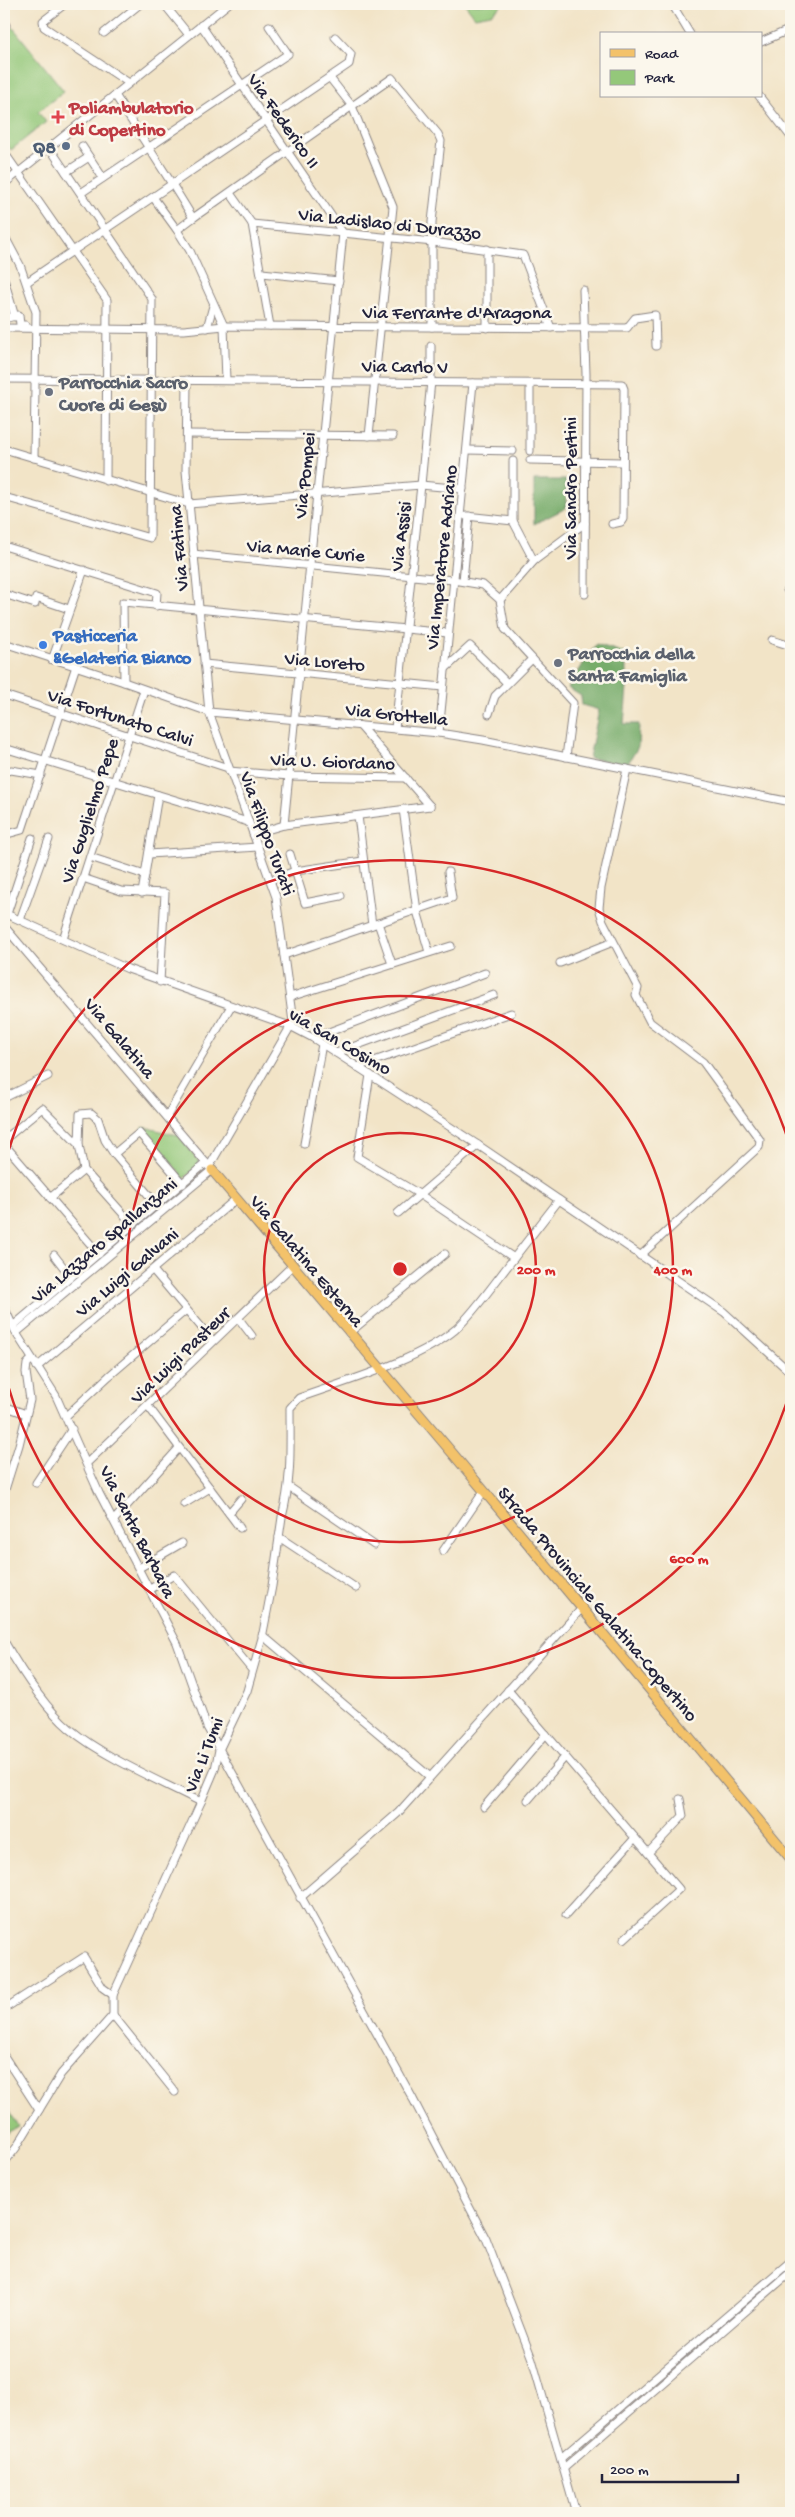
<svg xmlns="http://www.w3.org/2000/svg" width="795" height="2517" viewBox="0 0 795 2517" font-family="'Gochi Hand',sans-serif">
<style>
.green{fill:#94c87a;stroke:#5b755a}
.forest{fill:#77ac6a;stroke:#4c6752}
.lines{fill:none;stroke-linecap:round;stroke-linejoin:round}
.minor-casing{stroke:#8a8381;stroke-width:9}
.major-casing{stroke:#8a8381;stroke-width:11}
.minor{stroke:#fff;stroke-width:7}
.major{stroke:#f3c26a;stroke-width:9}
.ring{fill:none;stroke:#d62828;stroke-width:2.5}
.health-dot{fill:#e0444e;stroke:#fbf7ec;stroke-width:2}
.service-dot{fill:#5c6f8a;stroke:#fbf7ec;stroke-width:2}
.worship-dot{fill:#6b7280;stroke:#fbf7ec;stroke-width:2}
.shop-dot{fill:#3f7fe0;stroke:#fbf7ec;stroke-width:2}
.labels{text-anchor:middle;stroke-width:5;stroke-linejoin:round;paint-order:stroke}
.health-label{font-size:19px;font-weight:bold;fill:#be3a42;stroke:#fbf7ec;text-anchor:start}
.street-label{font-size:19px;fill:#22223b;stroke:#fbf7ec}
.service-label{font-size:19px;font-weight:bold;fill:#4e5e75;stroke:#fbf7ec;text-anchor:end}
.worship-label{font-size:19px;font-weight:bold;fill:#5b616d;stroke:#fbf7ec;text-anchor:start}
.shop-label{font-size:19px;font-weight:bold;fill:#366cbe;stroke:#fbf7ec;text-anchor:start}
.centre{fill:#d62828;stroke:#fbf7ec;stroke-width:2.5}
.ring-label{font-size:15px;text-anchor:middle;font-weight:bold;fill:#d62828;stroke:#fbf7ec;stroke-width:5;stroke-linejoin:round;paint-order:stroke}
</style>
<rect width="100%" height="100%" fill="#fbf7ec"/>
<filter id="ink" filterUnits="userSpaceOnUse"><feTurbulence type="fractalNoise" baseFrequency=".02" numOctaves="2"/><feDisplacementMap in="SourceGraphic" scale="10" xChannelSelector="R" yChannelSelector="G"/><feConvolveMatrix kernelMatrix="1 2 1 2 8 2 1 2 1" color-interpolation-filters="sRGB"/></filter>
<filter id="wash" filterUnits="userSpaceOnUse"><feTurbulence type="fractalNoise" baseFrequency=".0096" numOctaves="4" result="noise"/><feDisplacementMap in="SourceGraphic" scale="20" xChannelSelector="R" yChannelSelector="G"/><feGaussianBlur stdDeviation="1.12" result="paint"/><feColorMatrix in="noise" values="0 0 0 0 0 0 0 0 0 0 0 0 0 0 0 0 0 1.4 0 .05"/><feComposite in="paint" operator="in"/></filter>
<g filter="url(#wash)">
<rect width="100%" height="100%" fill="#f2e4c7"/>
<g class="green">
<path d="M465,4H503L491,14L475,17Z"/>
<path d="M11,25L64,91L38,112L46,122L11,150L4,141V31Z"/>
<path d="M143,1127L178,1135L199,1161V1166L182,1180L180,1173L141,1129Z"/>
<path d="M4,2100L18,2127L4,2134Z"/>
</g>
<g class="forest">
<path d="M534,480H566V508L534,524Z"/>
<path d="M596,644L625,653L627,687L624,724H639L638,747L627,765L589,758L599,710L582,705L581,696L568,688Z"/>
</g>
</g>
<g filter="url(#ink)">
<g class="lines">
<g class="minor-casing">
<g id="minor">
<path d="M65,4L43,21L44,27L129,83"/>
<path d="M164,4L189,35"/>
<path d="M672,4L690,34"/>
<path d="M201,25L343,233L284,825"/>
<path d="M4,26L6,25"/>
<path d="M104,33L140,4"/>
<path d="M761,42L791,29"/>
<path d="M330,78L352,106L393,207L369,436"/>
<path d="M115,95L172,184L349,64L351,54L335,37"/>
<path d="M759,96L791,137"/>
<path d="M82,146L103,178"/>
<path d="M4,152L107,300L106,481"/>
<path d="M66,172L89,157"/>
<path d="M4,184L228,4"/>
<path d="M81,193L288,54L269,26"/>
<path d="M230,193L252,224L270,326"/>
<path d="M193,218L392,78L438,134L441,141L432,222V327"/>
<path d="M252,224L433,242L523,255L551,328"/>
<path d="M177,230L190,251L224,326L226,380"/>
<path d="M4,235L20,265L36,312L34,458"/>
<path d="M262,273L339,281"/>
<path d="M4,279L15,317"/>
<path d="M27,282C75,249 124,217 172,184L193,218L177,230L153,197"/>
<path d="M583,290L586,374L585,594"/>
<path d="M4,319L19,315L20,325H26"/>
<path d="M4,328L184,330L224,326L627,328L635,318L655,315L656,346"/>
<path d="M207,328L213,306"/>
<path d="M487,328V249"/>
<path d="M4,379L622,384L624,389L623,519L621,522L612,524"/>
<path d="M187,380L186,471L209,712L276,897L293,1022L209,1167"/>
<path d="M530,384V451"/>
<path d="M187,434L393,436"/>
<path d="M4,449L189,504L421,485L463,489"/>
<path d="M467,450L513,451"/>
<path d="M530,460L622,462"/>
<path d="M513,461V521L534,561"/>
<path d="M4,497L150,538L152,299L49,147"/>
<path d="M466,516L513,521"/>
<path d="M4,546L157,593L156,606"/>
<path d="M193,554L453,580L483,585L500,600"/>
<path d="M463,581L469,516"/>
<path d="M787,590L791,591"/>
<path d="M4,594L35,604L36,598L69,609"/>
<path d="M772,640L791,646"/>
<path d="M4,643L124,682L209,712L439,733L483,740L791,802"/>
<path d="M52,660L84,570"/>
<path d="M204,664L443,687"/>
<path d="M445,669L470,646L507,683"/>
<path d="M124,682L123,602L448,633"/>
<path d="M4,695L228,768"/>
<path d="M489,714L495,696L532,659"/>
<path d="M360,726L430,806"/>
<path d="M395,729L421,485L431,381V346"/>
<path d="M439,733L473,383"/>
<path d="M4,748L248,822"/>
<path d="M566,757L573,703L505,629L500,600L534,561L585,523"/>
<path d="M627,769L601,888L599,908L603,921L638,988L636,995L650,1022L703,1062L760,1140L759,1147L640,1256"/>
<path d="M229,771L289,776L406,778"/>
<path d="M4,772L11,770L41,775"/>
<path d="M403,809L417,911L429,952"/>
<path d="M358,816L372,925"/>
<path d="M253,834L284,825L430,806"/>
<path d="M4,835L22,830L76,666"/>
<path d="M149,854L258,847"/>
<path d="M290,854L305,903L341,896"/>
<path d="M90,857L145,875"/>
<path d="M83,878L121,891L165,893L160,982"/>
<path d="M271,880L295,871L363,861"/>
<path d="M142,893L158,795"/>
<path d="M4,913L128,969L290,1026L313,1038L478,1145L724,1312L791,1373"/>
<path d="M7,914L32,838"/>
<path d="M20,920L49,839"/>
<path d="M378,923L392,964"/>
<path d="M4,926L212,1170L16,1333"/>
<path d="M63,939L144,690"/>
<path d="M284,955L452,898L448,872"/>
<path d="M560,963L613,942"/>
<path d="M290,997L451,946"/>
<path d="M313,1038L485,973"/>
<path d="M336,1053L494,995"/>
<path d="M357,1067L511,1013"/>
<path d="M4,1098L48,1076"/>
<path d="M167,1116L231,1006"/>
<path d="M4,1140L42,1108L79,1145"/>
<path d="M4,1144L99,1254"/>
<path d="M304,1144L322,1044"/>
<path d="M114,1154L139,1133L183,1184"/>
<path d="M50,1198L84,1170"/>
<path d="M398,1213L478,1145"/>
<path d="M133,1225L84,1170L79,1145L80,1114L91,1113L98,1119L105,1140L114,1154L157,1205"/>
<path d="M54,1255L71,1277"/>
<path d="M514,1258L559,1200"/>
<path d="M153,1270L213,1341"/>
<path d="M4,1307L16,1333L56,1396L99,1493L177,1643L207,1727L413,2099L486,2239L532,2359L576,2513"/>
<path d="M239,1319L252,1336"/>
<path d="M13,1326L206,1163"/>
<path d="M349,1333L445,1254"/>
<path d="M37,1367L236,1199"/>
<path d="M4,1406L26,1414"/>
<path d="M148,1406L240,1528"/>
<path d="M66,1416L109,1376L186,1310"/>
<path d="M87,1463L292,1266"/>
<path d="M36,1483L72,1429"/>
<path d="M289,1487L374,1545"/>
<path d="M4,1493L19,1445L30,1400L26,1372L27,1364L32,1359"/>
<path d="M184,1504L210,1488"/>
<path d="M229,1513L241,1499"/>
<path d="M114,1520L179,1448"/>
<path d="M279,1537L356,1588"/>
<path d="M443,1551L484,1491"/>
<path d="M139,1568L182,1543"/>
<path d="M150,1589L174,1575L252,1670"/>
<path d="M262,1635L429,1776"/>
<path d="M4,1641C20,1669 45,1708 70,1729C103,1757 162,1782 201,1802"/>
<path d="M508,1690L679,1889L624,1939"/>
<path d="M528,1800L565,1757"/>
<path d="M484,1807L546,1734"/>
<path d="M648,1853L683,1816L680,1799"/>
<path d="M300,1898L398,1813L582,1608"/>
<path d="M566,1915L635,1838"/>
<path d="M4,2009L84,1957L103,1988L113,1995"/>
<path d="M113,2015L175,2092"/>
<path d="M4,2056L39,2110"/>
<path d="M4,2163L16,2148L61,2074L113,2015V1995L201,1802L215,1769L219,1750L247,1691L262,1638L272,1586L282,1517C292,1479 290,1446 290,1408L299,1398C346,1381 418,1361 456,1329C474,1313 498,1278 514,1258L419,1194L357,1157L370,1075"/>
<path d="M561,2458L791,2261"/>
<path d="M564,2468L791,2272"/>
</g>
</g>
<g class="major-casing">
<path id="major" d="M212,1170L454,1455L791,1859"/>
</g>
<use href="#minor" class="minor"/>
<use href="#major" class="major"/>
</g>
</g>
<g class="ring">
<circle cx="400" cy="1269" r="136"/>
<circle cx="400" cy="1269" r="273"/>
<path d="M791 1389A409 409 0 0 1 4 1371M4 1167A409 409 0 0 1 791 1149"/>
</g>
<path class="health-dot" d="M55.5 109.5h5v5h5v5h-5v5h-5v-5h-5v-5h5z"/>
<circle class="service-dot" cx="66" cy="146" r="5"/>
<g class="worship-dot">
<circle cx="49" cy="392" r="5"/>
<circle cx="558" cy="663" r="5"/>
</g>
<circle class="shop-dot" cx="43" cy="645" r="5"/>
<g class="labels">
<g class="health-label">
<text x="69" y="113">Poliambulatorio<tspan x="69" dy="22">di Copertino</tspan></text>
</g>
<g class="street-label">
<text transform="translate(285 120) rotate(55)" y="7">Via Federico II</text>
<text transform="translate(390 222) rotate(6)" y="7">Via Ladislao di Durazzo</text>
<text x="457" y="318">Via Ferrante d'Aragona</text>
<text transform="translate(405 365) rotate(1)" y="7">Via Carlo V</text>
<text transform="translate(303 475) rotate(-84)" y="7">Via Pompei</text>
<text transform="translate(569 488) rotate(-90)" y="7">Via Sandro Pertini</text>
<text transform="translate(399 536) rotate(-83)" y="7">Via Assisi</text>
<text transform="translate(177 548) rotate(-95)" y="7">Via Fatima</text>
<text transform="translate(306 549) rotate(5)" y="7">Via Marie Curie</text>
<text transform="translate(440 557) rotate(-84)" y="7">Via Imperatore Adriano</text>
<text transform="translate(325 660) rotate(5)" y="7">Via Loreto</text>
<text transform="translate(397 713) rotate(6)" y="7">Via Grottella</text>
<text transform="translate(121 716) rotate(18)" y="7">Via Fortunato Calvi</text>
<text transform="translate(333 760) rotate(2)" y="7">Via U. Giordano</text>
<text transform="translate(88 810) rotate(-72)" y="7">Via Guglielmo Pepe</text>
<text transform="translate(269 833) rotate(70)" y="7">Via Filippo Turati</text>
<text transform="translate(121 1037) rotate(50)" y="7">Via Galatina</text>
<text transform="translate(341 1040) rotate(30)" y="7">via San Cosimo</text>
<text transform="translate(103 1239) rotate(-40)" y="7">Via Lazzaro Spallanzani</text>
<text transform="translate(308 1260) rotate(50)" y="7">Via Galatina Esterna</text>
<text transform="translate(126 1271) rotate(-40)" y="7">Via Luigi Galvani</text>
<text transform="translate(179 1354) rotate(-44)" y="7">Via Luigi Pasteur</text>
<text transform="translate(139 1531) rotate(63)" y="7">Via Santa Barbara</text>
<text transform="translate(599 1603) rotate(50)" y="7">Strada Provinciale Galatina-Copertino</text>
<text transform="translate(202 1754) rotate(-69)" y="7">Via Li Tumi</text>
</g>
<g class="service-label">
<text x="56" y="153">Q8</text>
</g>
<g class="worship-label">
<text x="59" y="388">Parrocchia Sacro<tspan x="59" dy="22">Cuore di Gesù</tspan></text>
<text x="568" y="659">Parrocchia della<tspan x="568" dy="22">Santa Famiglia</tspan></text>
</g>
<g class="shop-label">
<text x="53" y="641">Pasticceria<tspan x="53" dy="22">&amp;Gelateria Bianco</tspan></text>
</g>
</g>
<circle cx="400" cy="1269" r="8" class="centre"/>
<g class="ring-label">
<text x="536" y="1274">200 m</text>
<text x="673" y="1274">400 m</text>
<text x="689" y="1563">600 m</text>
</g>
<rect width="795" height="2517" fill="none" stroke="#fbf7ec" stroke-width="20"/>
<rect x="600" y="32" width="162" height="65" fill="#fbf7ec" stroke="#a4a2a5"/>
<rect x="610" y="49" width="25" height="8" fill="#f3c26a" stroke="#a4a2a5"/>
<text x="645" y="58" font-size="15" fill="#22223b">Road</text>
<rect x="610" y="70" width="25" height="15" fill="#94c87a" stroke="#a4a2a5"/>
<text x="645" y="82" font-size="15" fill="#22223b">Park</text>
<path d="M602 2474v8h136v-8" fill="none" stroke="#22223b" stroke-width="2.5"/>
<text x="610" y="2474" font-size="15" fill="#22223b" stroke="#fbf7ec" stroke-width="4" paint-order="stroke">200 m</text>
</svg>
